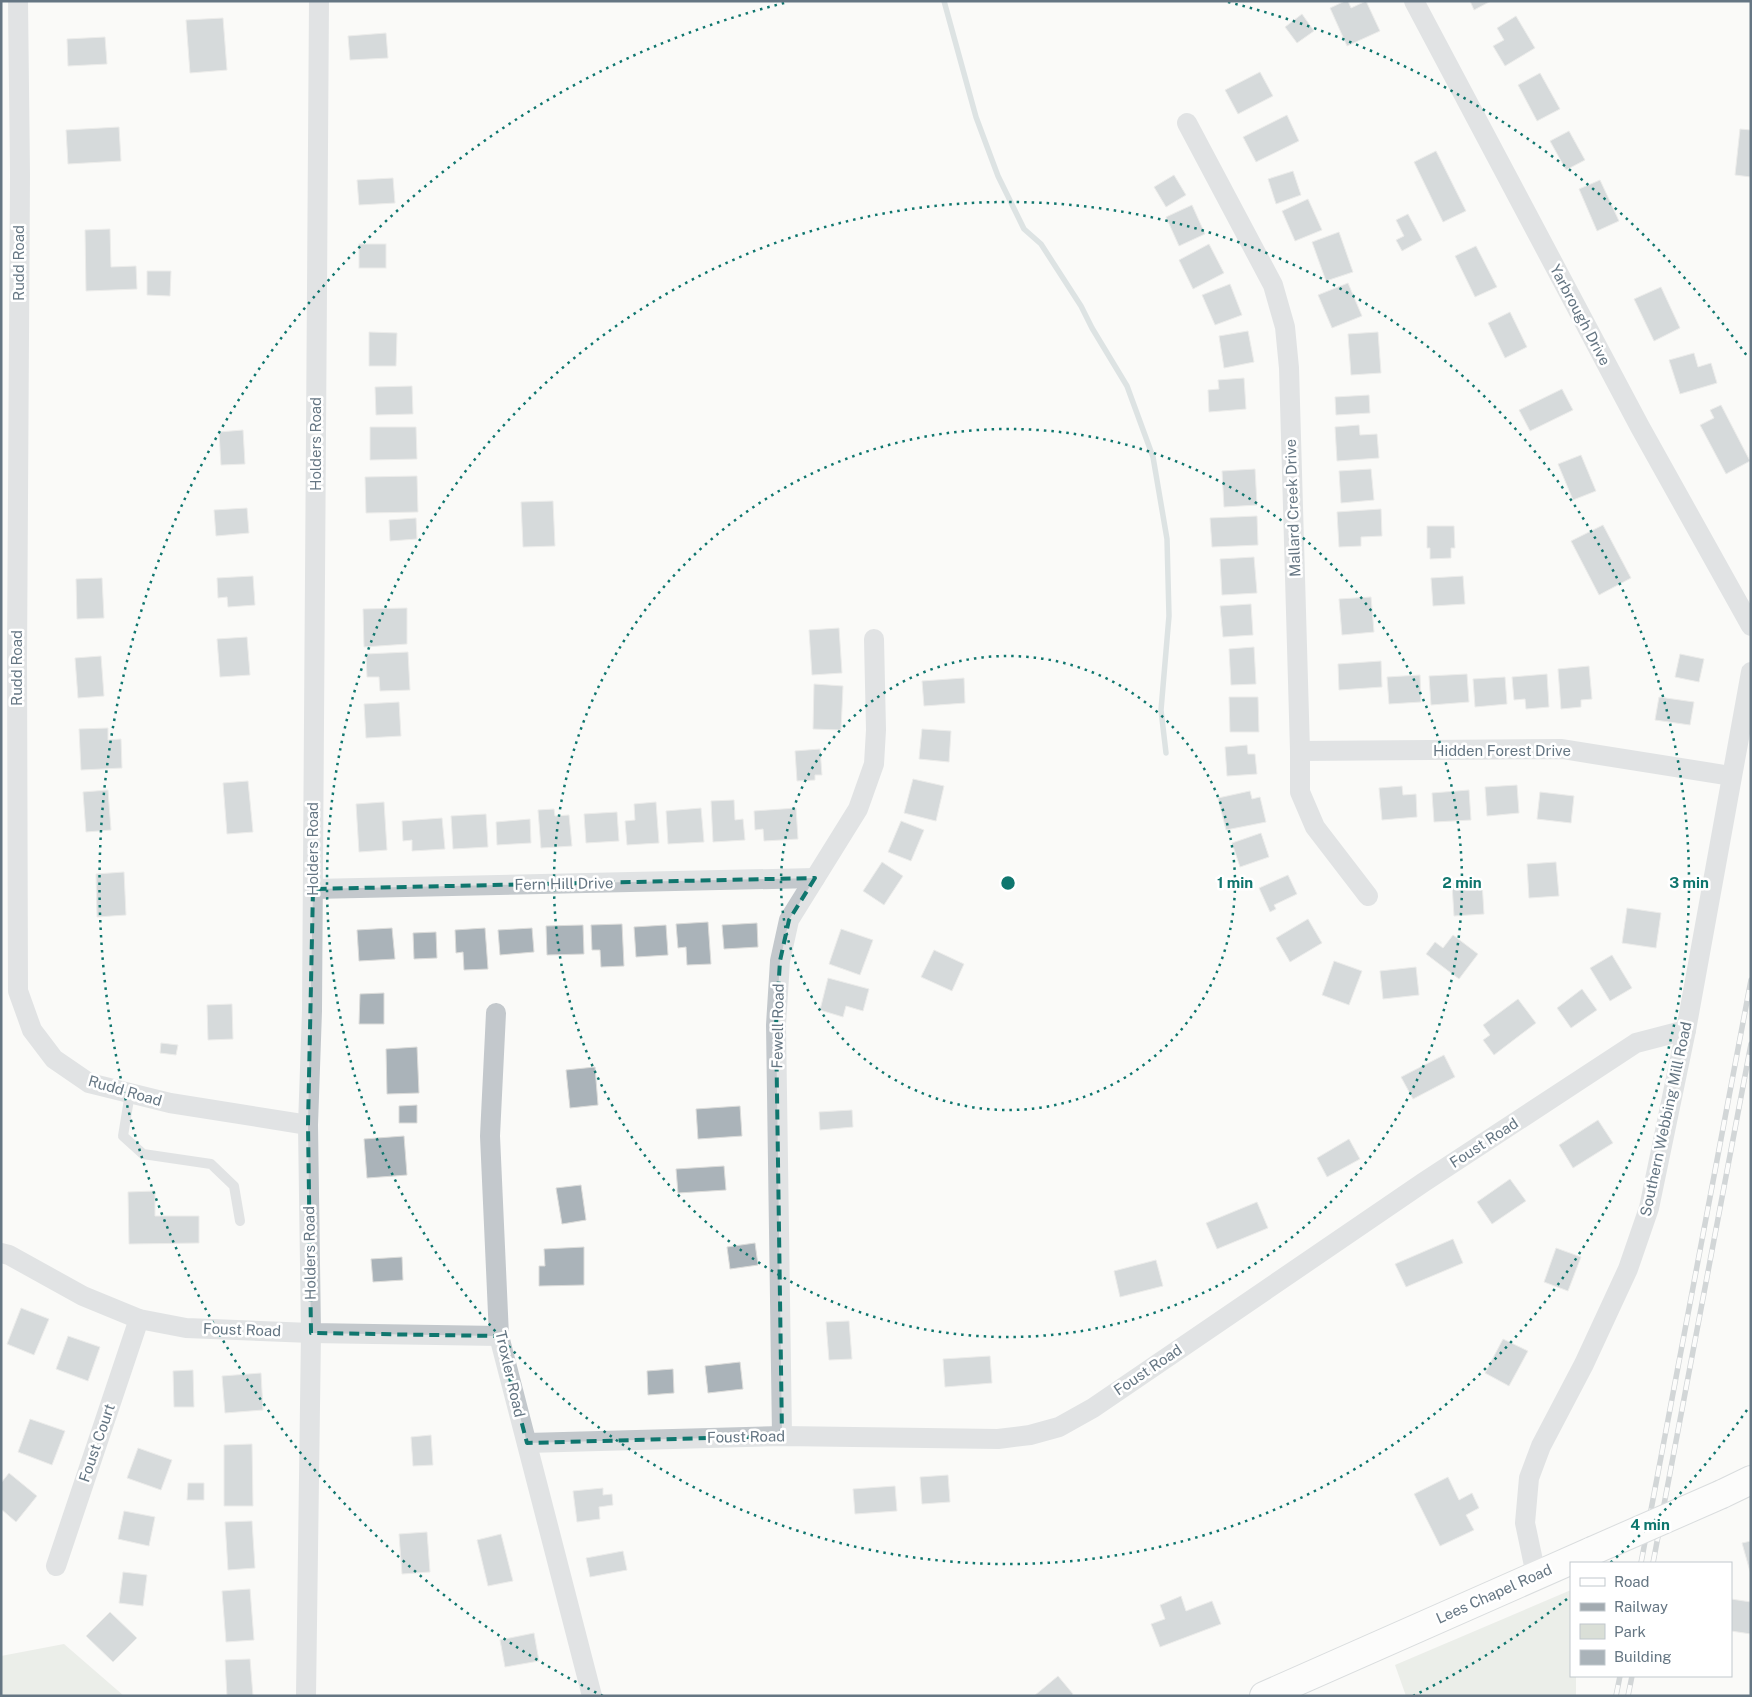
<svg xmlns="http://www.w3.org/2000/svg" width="1752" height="1697" viewBox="0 0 1752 1697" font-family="'Public Sans',sans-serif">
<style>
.green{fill:#dadfd7}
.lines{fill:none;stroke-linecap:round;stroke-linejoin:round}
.stream{stroke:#bbc7cb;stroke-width:5.5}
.building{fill:#aab3b9;stroke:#dcdcda}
.secondary-casing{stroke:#b3babf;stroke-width:30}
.lane{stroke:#c3c8cc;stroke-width:10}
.street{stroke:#c3c8cc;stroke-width:20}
.secondary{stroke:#fff;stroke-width:28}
.rail-casing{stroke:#a2aab0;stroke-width:5.5}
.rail{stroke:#fff;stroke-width:4;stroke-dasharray:11;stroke-linecap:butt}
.secondary-bridge-casing{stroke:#b3babf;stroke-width:30;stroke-linecap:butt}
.secondary-bridge{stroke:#fff;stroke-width:28}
.marked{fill:none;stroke:#0f766e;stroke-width:4;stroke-dasharray:10 6;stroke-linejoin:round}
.ring{fill:none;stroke:#0f766e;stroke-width:2.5;stroke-dasharray:2.5 5}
.labels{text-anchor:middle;stroke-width:5;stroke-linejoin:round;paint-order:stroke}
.street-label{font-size:15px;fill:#657683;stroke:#fff}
.centre{fill:#0f766e;stroke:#fff;stroke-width:2.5}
.ring-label{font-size:15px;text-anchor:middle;font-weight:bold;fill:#0f766e;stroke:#fff;stroke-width:5;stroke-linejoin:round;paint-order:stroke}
</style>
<rect width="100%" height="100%" fill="#fafaf8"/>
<g class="green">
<path d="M1571,1590V1676H1576V1696H1406L1395,1665Z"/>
<path d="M64,1644L124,1696H1V1656Z"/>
</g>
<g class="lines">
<path class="stream" d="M944,1L976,117L998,176L1024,229L1041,244L1081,306L1092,328L1127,386L1153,457L1167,539L1169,616L1161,710L1166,753"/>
</g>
<g class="building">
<path d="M1345,1H1348L1351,8L1366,1L1380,31L1347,46L1330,8Z"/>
<path d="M1470,1H1491L1474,10Z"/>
<path d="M1302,14L1314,31L1297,43L1285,27Z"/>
<path d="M1516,16L1535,48L1505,66L1493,46L1504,40L1497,28Z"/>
<path d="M223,18L227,70L190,73L186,20Z"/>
<path d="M386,33L388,58L350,60L348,36Z"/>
<path d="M105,37L107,64L68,66L67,39Z"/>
<path d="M1260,72L1273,96L1238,114L1225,90Z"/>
<path d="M1540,73L1560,109L1537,121L1518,85Z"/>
<path d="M1287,115L1299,141L1256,162L1243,137Z"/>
<path d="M119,127L121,161L68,164L66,130Z"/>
<path d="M1740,129L1751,130V177L1735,175Z"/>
<path d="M1569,131L1585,160L1566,170L1550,141Z"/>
<path d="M1436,151L1466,211L1443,222L1414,162Z"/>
<path d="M1293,171L1301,195L1276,204L1268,179Z"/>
<path d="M1174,175L1186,195L1166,207L1154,187Z"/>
<path d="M393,178L395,203L359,205L357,180Z"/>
<path d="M1600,180L1619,221L1597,231L1579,189Z"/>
<path d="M1308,199L1322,230L1295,241L1282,211Z"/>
<path d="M1192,205L1205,234L1179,246L1166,217Z"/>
<path d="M1408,214L1422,240L1402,251L1396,240L1404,236L1396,220Z"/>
<path d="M110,229L111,267L136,266L137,289L86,291L85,230Z"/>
<path d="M1339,232L1353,272L1326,281L1312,242Z"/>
<rect x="359" y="244" width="27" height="24"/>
<path d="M1209,244L1224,273L1193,289L1179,260Z"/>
<path d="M1476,246L1497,287L1475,297L1455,256Z"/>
<path d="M147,271H171L170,296L147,295Z"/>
<path d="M1348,283L1362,316L1332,328L1318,295Z"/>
<path d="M1230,284L1242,315L1215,325L1202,295Z"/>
<path d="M1661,287L1680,328L1654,341L1634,299Z"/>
<path d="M1510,312L1527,347L1505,358L1488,323Z"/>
<path d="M1248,331L1254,362L1224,368L1219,336Z"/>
<path d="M369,332L397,333L396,366H369Z"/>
<path d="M1378,332L1381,373L1351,375L1348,334Z"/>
<path d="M1694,353L1698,367L1711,363L1717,383L1680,394L1669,360Z"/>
<path d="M1244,378L1246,409L1209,412L1208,390L1219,389L1218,380Z"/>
<path d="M412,386L413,414L376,415L375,387Z"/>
<path d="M1562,389L1573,410L1530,431L1519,410Z"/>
<path d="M1369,395L1370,413L1336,415L1335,397Z"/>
<path d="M1721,405L1750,461L1726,474L1700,425L1714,418L1710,410Z"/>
<path d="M1359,425L1360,435L1377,434L1379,458L1337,461L1335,427Z"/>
<path d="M370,427H416L417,459L370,460Z"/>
<path d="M243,430L245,464L221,465L219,432Z"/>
<path d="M1581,455L1596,491L1573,500L1558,464Z"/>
<path d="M1255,469L1257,505L1224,507L1222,471Z"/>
<path d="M1371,469L1374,500L1341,503L1339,471Z"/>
<path d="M417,476L418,512L366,513L365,477Z"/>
<path d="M553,501L555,546L523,547L521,502Z"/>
<path d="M247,508L249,533L216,536L214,510Z"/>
<path d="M1381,509L1382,536L1361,537V546L1339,547L1337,512Z"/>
<path d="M1257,516L1258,545L1212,547L1210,518Z"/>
<path d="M416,518L417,539L390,541L389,520Z"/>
<path d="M1603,525L1631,578L1599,595L1571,541Z"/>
<path d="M1427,526H1454L1455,548H1451V558L1430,559V548H1427Z"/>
<path d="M1254,557L1257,593L1222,595L1220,559Z"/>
<path d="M253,576L255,605L228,607L227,597L218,598L217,578Z"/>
<path d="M1463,576L1465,604L1433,606L1431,578Z"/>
<path d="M102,578L104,618L77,619L76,579Z"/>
<path d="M1371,597L1374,632L1342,635L1339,599Z"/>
<path d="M1251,604L1253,635L1223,637L1220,606Z"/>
<path d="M407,608V644L364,647L363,609Z"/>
<path d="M839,628L842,673L812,675L809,630Z"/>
<path d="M247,637L250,675L220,677L217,639Z"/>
<path d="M1254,647L1256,684L1231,685L1229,649Z"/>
<path d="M408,652L410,690L380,691L379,677H367L366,654Z"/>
<path d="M1680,654L1704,659L1699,682L1675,677Z"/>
<path d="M101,656L104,696L78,698L75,658Z"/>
<path d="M1381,661L1382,687L1339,690L1338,664Z"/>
<path d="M1589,666L1592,699L1581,700V707L1561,709L1558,669Z"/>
<path d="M1467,674L1469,702L1431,705L1429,676Z"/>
<path d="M1547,674L1549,707L1526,709L1525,699L1514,700L1512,677Z"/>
<path d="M1420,675L1421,702L1389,704L1387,677Z"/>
<path d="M1505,677L1507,704L1475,707L1473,679Z"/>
<path d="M964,678L965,703L924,706L922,681Z"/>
<path d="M814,684L843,686L841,730L813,729Z"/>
<path d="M1229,697H1258L1259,732H1230Z"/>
<path d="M1659,697L1694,702L1690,725L1655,720Z"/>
<path d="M399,702L401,736L366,738L364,704Z"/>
<path d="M108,728V740L121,739L122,768L81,770L79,729Z"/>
<path d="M922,729L951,731L949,762L919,759Z"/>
<path d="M1247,745L1248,754H1255L1257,774L1227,776L1225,747Z"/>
<path d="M820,749L822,775H815V780L797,781L795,751Z"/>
<path d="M913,779L944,786L936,821L904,813Z"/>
<path d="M248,781L253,832L227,834L223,783Z"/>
<path d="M1517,785L1519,813L1487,816L1485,787Z"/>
<path d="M1402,786L1403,795L1416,794L1417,817L1382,820L1379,788Z"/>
<path d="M108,790L111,830L86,832L83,792Z"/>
<path d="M1469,790L1471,820L1434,822L1432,793Z"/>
<path d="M1250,791L1252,799L1260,797L1266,822L1226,830L1218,798Z"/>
<path d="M1540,792L1574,796L1571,823L1537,819Z"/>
<path d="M734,800L735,820L743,819L745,840L713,842L711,801Z"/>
<path d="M384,802L387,850L359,852L356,804Z"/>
<path d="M656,802L659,843L627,845L625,821L635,820L634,804Z"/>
<path d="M701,808L704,842L668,844L666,811Z"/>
<path d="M796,808L798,839L764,841L763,829L755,830L754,811Z"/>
<path d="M554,809L555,816L569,815L572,846L541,848L538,810Z"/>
<path d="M617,812L619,841L586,843L584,814Z"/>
<path d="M486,814L488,847L453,849L451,816Z"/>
<path d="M442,818L445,849L412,851V840L403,841L402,821Z"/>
<path d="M530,819L531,843L497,845L496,822Z"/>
<path d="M901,821L924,830L911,861L888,852Z"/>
<path d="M1261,833L1269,857L1240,867L1232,843Z"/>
<path d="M882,862L903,876L884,905L863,891Z"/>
<path d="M1556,862L1559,896L1529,898L1527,864Z"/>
<path d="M124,872L126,915L97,917L96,874Z"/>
<path d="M1288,875L1297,894L1274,905L1276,909L1270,912L1259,888Z"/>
<path d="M1482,882L1484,914L1454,916L1452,884Z"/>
<path d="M1627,908L1661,913L1656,948L1622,943Z"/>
<path d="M1308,919L1322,943L1290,962L1276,938Z"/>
<path d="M708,922L711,964L687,965L686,947L678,948L676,924Z"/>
<path d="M757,923L758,947L724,949L722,925Z"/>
<path d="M622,924L624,966L601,967L600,950H592L591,925Z"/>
<path d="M583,925L584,954L547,955L546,926Z"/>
<path d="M666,925L668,955L636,957L634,927Z"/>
<path d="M392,928L395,959L359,961L357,930Z"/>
<path d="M485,928L488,969L464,970L463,952L456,953L455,930Z"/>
<path d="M532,928L534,952L500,955L498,930Z"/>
<path d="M841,929L873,940L860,975L829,964Z"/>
<path d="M436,932L437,958L414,959L413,933Z"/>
<path d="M1453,935L1478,954L1459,979L1426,954L1435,942L1443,948Z"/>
<path d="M934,950L964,964L952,991L921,977Z"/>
<path d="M1612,955L1632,988L1610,1001L1590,968Z"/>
<path d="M1334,961L1362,971L1349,1005L1322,995Z"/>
<path d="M1416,967L1419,995L1383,999L1380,971Z"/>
<path d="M828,978L869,989L863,1011L846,1006L843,1017L820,1010Z"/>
<path d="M1582,989L1597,1010L1571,1028L1557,1008Z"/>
<path d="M384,993V1024H359L360,994Z"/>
<path d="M1518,999L1536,1023L1494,1055L1483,1040L1490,1035L1483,1025Z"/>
<path d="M232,1004L233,1039L208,1040L207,1005Z"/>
<path d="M161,1043L178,1045L176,1055L160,1053Z"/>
<path d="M417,1047L419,1093L387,1094L386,1049Z"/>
<path d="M1444,1055L1455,1077L1413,1099L1401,1077Z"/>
<path d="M595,1067L598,1105L570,1108L566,1070Z"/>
<path d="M417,1105V1123H399V1106Z"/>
<path d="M740,1106L742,1136L698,1139L696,1109Z"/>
<path d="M852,1110L853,1127L820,1130L819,1112Z"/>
<path d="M1598,1120L1613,1143L1573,1168L1559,1145Z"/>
<path d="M404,1136L407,1175L367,1178L364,1139Z"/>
<path d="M1349,1139L1360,1159L1327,1177L1317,1158Z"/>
<path d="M724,1166L726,1190L678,1193L676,1169Z"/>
<path d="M1510,1179L1526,1201L1492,1224L1477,1202Z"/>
<path d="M581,1185L586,1220L562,1224L556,1188Z"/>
<path d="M155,1191V1216H199V1243L129,1244L128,1192Z"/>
<path d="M1257,1202L1268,1228L1217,1249L1206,1223Z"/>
<path d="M1453,1239L1463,1263L1406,1287L1395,1264Z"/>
<path d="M755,1243L758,1265L730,1269L727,1247Z"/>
<path d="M584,1247V1285L539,1286V1266H545L544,1249Z"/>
<path d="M1556,1248L1581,1257L1568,1291L1544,1282Z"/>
<path d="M402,1257L403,1280L373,1282L371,1259Z"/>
<path d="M1156,1260L1163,1286L1120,1297L1114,1271Z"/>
<path d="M21,1308L49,1319L34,1355L7,1344Z"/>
<path d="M849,1321L852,1359L829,1360L826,1322Z"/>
<path d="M68,1336L100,1347L88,1381L56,1369Z"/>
<path d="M1503,1339L1528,1351L1509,1386L1485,1373Z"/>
<path d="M990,1356L992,1383L945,1387L943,1359Z"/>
<path d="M740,1362L743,1389L708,1393L705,1366Z"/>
<path d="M673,1369L674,1393L648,1395L647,1371Z"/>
<path d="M193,1370L194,1407H174L173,1371Z"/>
<path d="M261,1373L263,1410L225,1413L222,1376Z"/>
<path d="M30,1419L65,1431L52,1465L18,1452Z"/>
<path d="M431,1435L433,1465L413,1466L411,1437Z"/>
<path d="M252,1444L253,1506H224V1445Z"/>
<path d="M138,1448L172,1460L161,1490L127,1478Z"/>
<path d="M9,1473L37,1496L16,1522L1,1509V1483Z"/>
<path d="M948,1475L950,1502L922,1504L920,1477Z"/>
<path d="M1448,1477L1459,1500L1472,1493L1479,1508L1466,1515L1474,1530L1440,1546L1414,1494Z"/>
<path d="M188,1483H204V1500H187Z"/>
<path d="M895,1486L897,1511L855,1514L853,1489Z"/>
<path d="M603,1488V1495L612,1494L613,1505L599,1507L600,1519L577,1522L573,1491Z"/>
<path d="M124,1511L155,1517L149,1546L118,1539Z"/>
<path d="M252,1521L255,1568L228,1570L225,1522Z"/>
<path d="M427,1532L430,1572L402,1574L399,1534Z"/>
<path d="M501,1534L513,1581L488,1586L477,1540Z"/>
<path d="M1751,1541V1575L1742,1543Z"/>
<path d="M623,1551L627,1570L590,1577L586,1558Z"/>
<path d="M123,1572L147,1575L143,1606L119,1603Z"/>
<path d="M250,1589L254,1640L226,1642L222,1591Z"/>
<path d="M1181,1596L1186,1611L1212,1601L1221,1624L1160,1647L1151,1624L1165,1619L1160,1605Z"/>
<path d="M1731,1599L1751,1602V1634L1731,1631Z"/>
<path d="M110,1612L137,1638L113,1662L86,1636Z"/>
<path d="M534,1633L539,1661L505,1667L500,1640Z"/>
<path d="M250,1659L253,1696H227L225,1660Z"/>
<path d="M1058,1676L1073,1694L1071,1696H1034Z"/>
</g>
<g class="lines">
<g class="secondary-casing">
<g id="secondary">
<path d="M1722,1494L1751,1480"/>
<path d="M1264,1696L1592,1551"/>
</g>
</g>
<path class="lane" d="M130,1093L123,1136L143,1154L211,1164L234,1186L240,1221"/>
<g class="street">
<path d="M18,1L20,175L17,660L18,991L32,1030L54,1059L89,1083L170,1103L308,1125"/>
<path d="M1414,1L1640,427L1751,626"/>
<path d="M1187,123L1273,285L1285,327L1289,368L1300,751V792L1315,827L1368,896"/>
<path d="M1300,751L1562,749L1731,776"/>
<path d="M313,889L815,878"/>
<path d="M496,1013L490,1136L499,1336L592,1696"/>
<path d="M1,1253L9,1255L83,1296L139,1319L186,1328L311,1333L499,1336"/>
<path d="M782,1436L776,1025L780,961L789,920L858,809L874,764L876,730L874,639"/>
<path d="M527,1443L782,1436L998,1439L1030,1435L1059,1427L1093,1408L1424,1182L1636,1043L1686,1030"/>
<path d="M56,1566L139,1319"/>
<path d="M1536,1575L1525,1523L1529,1478L1541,1446L1584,1364L1628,1269L1649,1208L1686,1030L1751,672"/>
<path d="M306,1696L311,1333L308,1125L312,1011L319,1"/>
</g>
<use href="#secondary" class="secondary"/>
<g class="rail-casing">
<g id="rail">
<path d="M1641,1563L1751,980"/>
<path d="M1653,1563L1751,1044"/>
<path d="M1616,1696L1620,1676"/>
<path d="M1628,1696L1632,1676"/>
</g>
</g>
<use href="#rail" class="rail"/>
<g class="secondary-bridge-casing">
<path id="secondary-bridge" d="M1592,1551L1722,1494"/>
</g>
<use href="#secondary-bridge" class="secondary-bridge"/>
</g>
<path d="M0 0H1752V1697H0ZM815,878L789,920L780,961L776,1025L782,1436L527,1443L499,1336L311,1333L308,1125L313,889Z" fill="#fafaf8" fill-opacity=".55" fill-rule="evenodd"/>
<path class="marked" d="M815,878L789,920L780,961L776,1025L782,1436L527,1443L499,1336L311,1333L308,1125L313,889Z"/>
<g class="ring">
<circle cx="1008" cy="883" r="227"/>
<circle cx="1008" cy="883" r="454"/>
<circle cx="1008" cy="883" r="681"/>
<path d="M1747 1410A908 908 0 0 1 1610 1563M1567 1599A908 908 0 0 1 1413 1696M603 1696A908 908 0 0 1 788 2M1228 2A908 908 0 0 1 1747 356"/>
</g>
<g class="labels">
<g class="street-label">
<text transform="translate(19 263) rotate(-90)" y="5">Rudd Road</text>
<text transform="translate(1580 315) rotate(62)" y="5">Yarbrough Drive</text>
<text transform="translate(316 444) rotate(-90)" y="5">Holders Road</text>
<text transform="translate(1293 508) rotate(-92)" y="5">Mallard Creek Drive</text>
<text transform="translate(17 668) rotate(-90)" y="5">Rudd Road</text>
<text x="1502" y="756">Hidden Forest Drive</text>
<text transform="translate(313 849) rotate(-90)" y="5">Holders Road</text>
<text transform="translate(564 884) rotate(-1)" y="5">Fern Hill Drive</text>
<text transform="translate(778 1026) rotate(-89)" y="5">Fewell Road</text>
<text transform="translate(125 1091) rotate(16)" y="5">Rudd Road</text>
<text transform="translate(1666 1119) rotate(-78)" y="5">Southern Webbing Mill Road</text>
<text transform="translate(1484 1143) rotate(-33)" y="5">Foust Road</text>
<text transform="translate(310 1253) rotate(-91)" y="5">Holders Road</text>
<text transform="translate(242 1330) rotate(2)" y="5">Foust Road</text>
<text transform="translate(1148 1370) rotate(-34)" y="5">Foust Road</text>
<text transform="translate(510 1374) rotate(77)" y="5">Troxler Road</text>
<text transform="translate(746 1437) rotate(-1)" y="5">Foust Road</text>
<text transform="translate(97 1443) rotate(-71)" y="5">Foust Court</text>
<text transform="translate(1494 1594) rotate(-24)" y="5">Lees Chapel Road</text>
</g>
</g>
<circle cx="1008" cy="883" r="8" class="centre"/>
<g class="ring-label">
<text x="1235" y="888">1 min</text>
<text x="1462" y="888">2 min</text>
<text x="1689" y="888">3 min</text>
<text x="1650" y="1530">4 min</text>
</g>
<rect width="1752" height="1697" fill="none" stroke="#657683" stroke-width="5"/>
<rect x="1570" y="1562" width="162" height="115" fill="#ffffff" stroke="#c1c8cd"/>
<rect x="1580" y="1578" width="25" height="8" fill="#ffffff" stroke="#c1c8cd"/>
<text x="1614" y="1587" font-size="15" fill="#657683">Road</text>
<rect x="1580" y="1603" width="25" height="8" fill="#a2aab0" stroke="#c1c8cd"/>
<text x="1614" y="1612" font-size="15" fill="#657683">Railway</text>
<rect x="1580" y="1624" width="25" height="15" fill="#dadfd7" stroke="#c1c8cd"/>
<text x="1614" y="1637" font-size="15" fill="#657683">Park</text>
<rect x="1580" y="1650" width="25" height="15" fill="#aab3b9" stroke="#c1c8cd"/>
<text x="1614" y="1662" font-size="15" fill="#657683">Building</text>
</svg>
